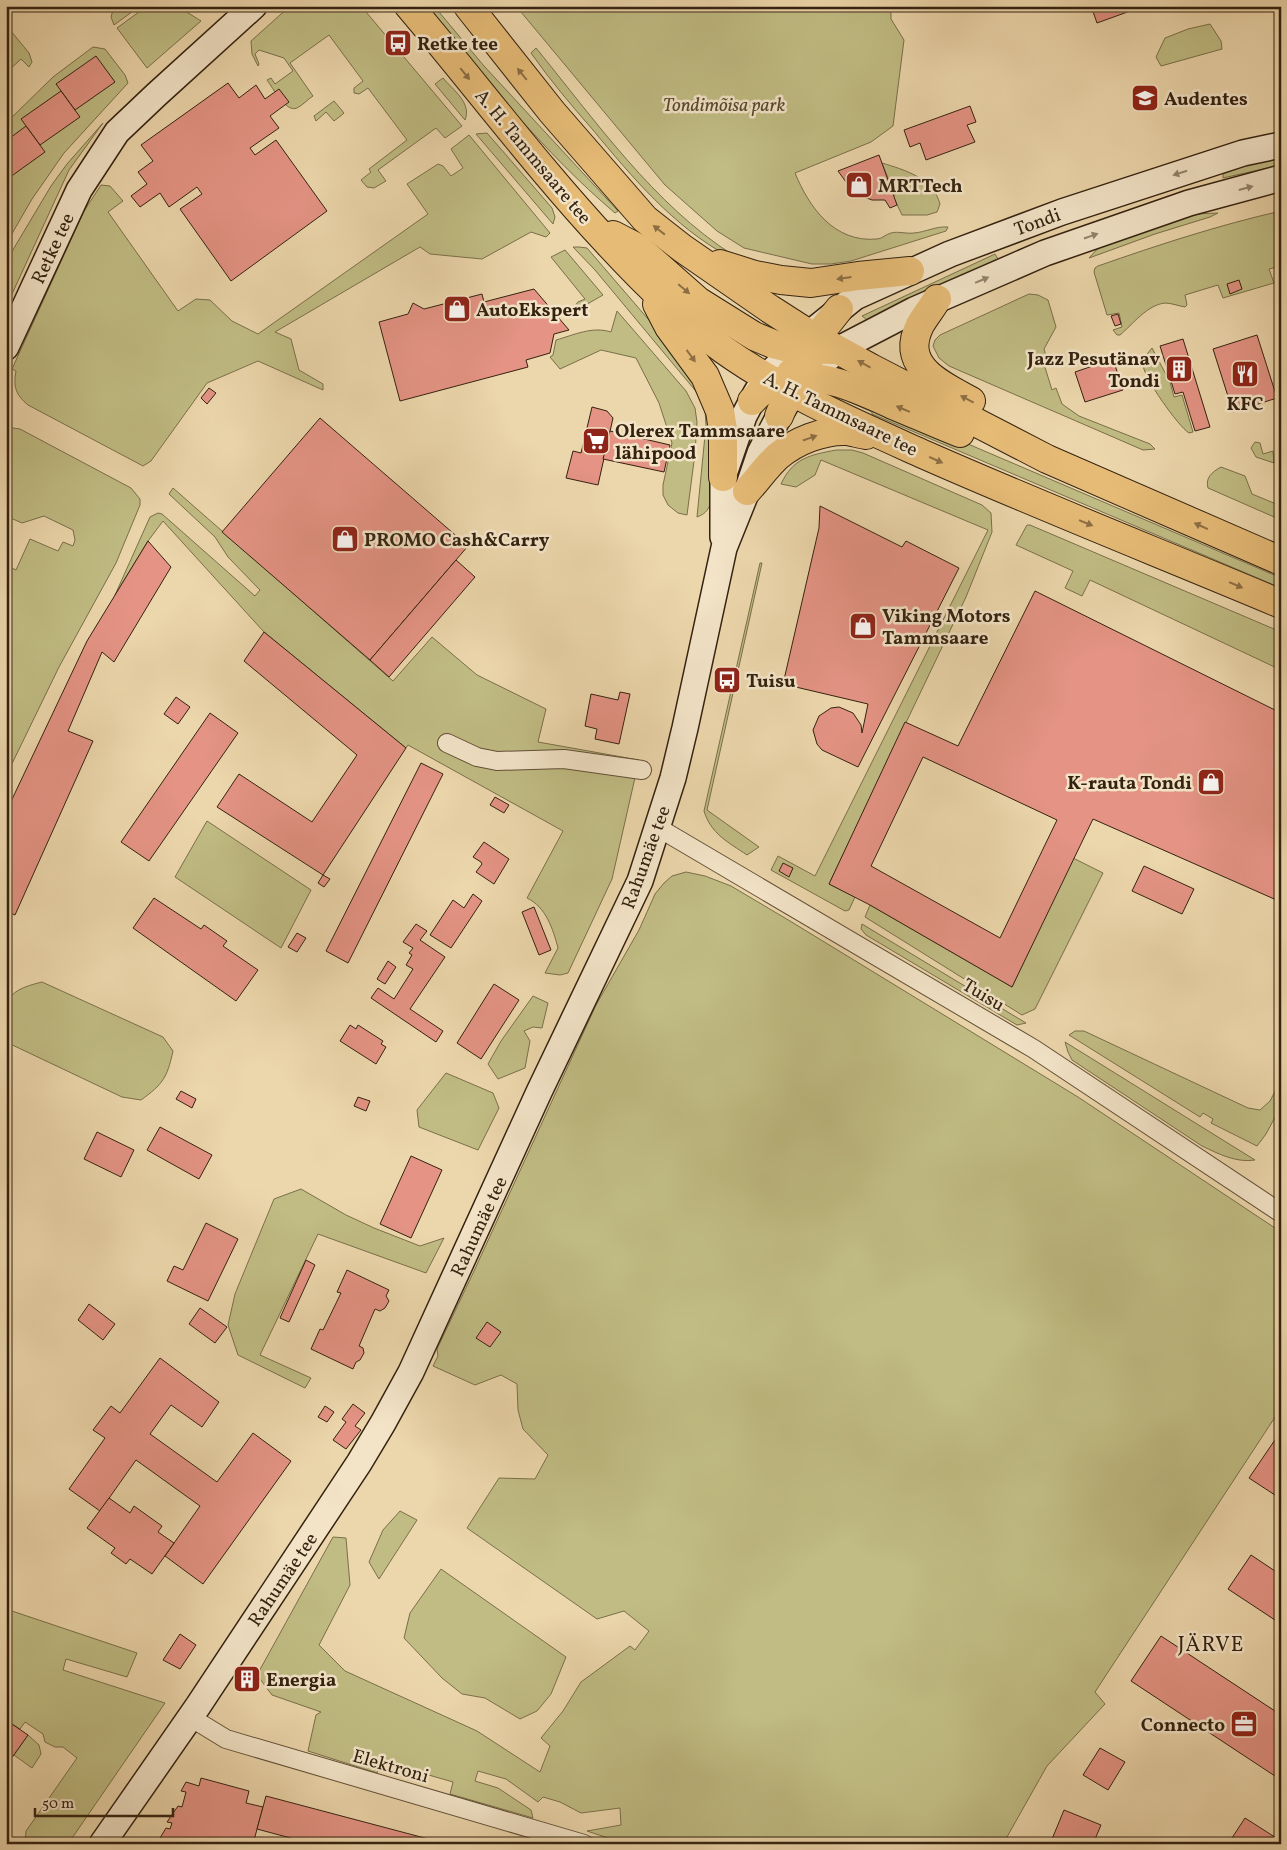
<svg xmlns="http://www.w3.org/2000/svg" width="1287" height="1850" viewBox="0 0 1287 1850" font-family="Vollkorn,serif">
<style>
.green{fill:#c0bc83;stroke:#7a6f4a}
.building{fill:#e49384;stroke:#342210;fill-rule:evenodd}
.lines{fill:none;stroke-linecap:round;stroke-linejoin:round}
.street-casing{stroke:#624f37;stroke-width:20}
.secondary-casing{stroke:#342210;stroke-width:28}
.primary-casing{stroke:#342210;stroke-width:30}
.street{stroke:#f3e4c8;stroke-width:18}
.secondary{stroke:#f3e4c8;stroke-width:25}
.primary{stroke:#e6bb76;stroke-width:28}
.oneway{fill:#8d6e43}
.oneway2{fill:#94836c}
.labels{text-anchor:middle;stroke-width:5;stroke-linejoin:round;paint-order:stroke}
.poi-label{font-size:19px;font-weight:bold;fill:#342210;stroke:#f3e4c8;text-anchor:start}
.park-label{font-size:19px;font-style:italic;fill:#57482d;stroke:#f3e4c8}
.street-label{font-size:19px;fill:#342210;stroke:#f3e4c8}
.quarter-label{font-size:21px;letter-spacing:1px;fill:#342210;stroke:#f3e4c8}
</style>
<rect width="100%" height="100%" fill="#ecd6ab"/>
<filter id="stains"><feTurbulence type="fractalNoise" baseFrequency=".004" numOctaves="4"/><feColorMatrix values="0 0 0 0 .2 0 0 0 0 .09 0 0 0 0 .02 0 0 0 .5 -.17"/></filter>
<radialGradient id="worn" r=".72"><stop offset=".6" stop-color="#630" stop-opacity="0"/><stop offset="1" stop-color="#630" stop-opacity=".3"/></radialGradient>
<g class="green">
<path d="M114,6H140L114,25L111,17Z"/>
<path d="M147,6H177L201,21L147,68L117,28Z"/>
<path d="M290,6H361L462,126L445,138L436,128L378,170L386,181L374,188L367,187L361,180L371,172L369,169L407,140L368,88L359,94L354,93V88L363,81L329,35L290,63L313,96C308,99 303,105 297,108C286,113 273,88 267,80L271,78L275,84L293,71L284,58L259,50L255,54L259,64L258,66L252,54L251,41Z"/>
<path d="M424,6H434L484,66L618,211L615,213C543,152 485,78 424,6Z"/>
<path d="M516,6H891V19L904,40L893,126L871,142L795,173C809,207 834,243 877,239C882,239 886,234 891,233C898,231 906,234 914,233C926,232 936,226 948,227L946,231L851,261L831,264H812L744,248L717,231L665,185Z"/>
<path d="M1210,24L1221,41L1222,49L1161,66L1156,57L1165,38L1188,29Z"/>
<path d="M6,25L29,53L32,62L29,67L21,59L6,73Z"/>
<path d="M93,47L105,49L125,75L128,83L64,153L32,199L6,244V123L53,77Z"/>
<path d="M536,48C595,120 654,205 733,255L728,256C674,227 632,177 593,130C571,105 550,80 531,53Z"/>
<path d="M443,78C453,90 472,103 465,120L435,84Z"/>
<path d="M334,101L344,113L343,114L334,121L326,112L316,121L314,116Z"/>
<path d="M103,123L69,170L6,307V264L14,248L51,186L67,164Z"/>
<path d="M487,133L552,208L555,217L553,224L476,134Z"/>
<path d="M469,135L550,233L546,237L531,232L482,259L430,254L420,247L275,332L291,339L299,370L323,384V390L258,361L207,383L151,461L143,466L28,405C16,395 13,387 16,371L12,369L84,211L101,185L110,186L123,201L108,212L178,311L196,299L210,300L232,321L258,334L428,214L407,184L438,164L443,166L451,176L463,168L451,149Z"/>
<path d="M1281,155V165L1223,178V174L1258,161Z"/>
<path d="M882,163C905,170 933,178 940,204L937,212L927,215H902L893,196L895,195Z"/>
<path d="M1281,211V266L1269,269L1274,283L1223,298L1218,285L1185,295L1187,305L1185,307C1179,306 1171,303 1165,303C1147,305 1133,324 1120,335H1117L1113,330L1122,327L1119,313L1107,315L1094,272L1095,268L1098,266C1158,245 1219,225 1281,211Z"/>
<path d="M1218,213L1210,217L1155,234L1089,258L1102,244L1194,214Z"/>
<path d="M573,247H579L587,248L685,362L699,395L595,270Z"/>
<path d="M565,250L603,295L575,311L573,308L578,302L585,299L551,257Z"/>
<path d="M995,254L998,259L867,320L862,316Z"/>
<path d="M1029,294L1038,295L1048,300L1056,327L1044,349L1047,359L1043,361L1052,390L1056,388L1062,404L1079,416L1150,444L1155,449L1143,450L949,366L939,358L933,346L935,340L940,335Z"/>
<path d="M617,311L686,391L695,408L697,422L695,453L687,515L678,513L668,505L663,495V485L672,443L659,403L636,358L601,350L560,369L550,357L553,355L556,340C574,335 592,326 611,332Z"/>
<path d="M1152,348L1170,382L1174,397L1182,395L1193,432L1189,433C1178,426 1144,378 1143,365C1143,358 1148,353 1152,348Z"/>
<path d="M851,396L961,441L1281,578V588L872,414V412L847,401Z"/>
<path d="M710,406C711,429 718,488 709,507C706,513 702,515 697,517L706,425L705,409Z"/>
<path d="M6,427L20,429L131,488L140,499V505L116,563L59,667L6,776V565L16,570L30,539L58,551L63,542L73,546L75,540L73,530L44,516L22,523L6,516V469L9,463L6,461Z"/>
<path d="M1255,442L1260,443L1263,454L1273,451L1274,463L1256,457L1251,448Z"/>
<path d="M836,450H852L863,453L982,505L991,513L992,532L966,597L829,884L855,897L849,910L845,911L771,870L778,856L815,876L988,530L821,460L815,475L796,487L781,484C793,458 810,455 836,450Z"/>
<path d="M1221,467L1245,476L1252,494L1281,506V520L1208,488C1205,478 1212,472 1221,467Z"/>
<path d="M173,488L393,681L432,637L477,675L546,709L538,742L639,760L612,879L568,973L560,975L545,973L558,948C553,929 546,907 527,898L563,831L408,745L406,748L264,632L163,521L148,541L115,595L150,517L158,513L162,514L255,596L260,590L228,557L215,537L169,494Z"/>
<path d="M1027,525H1030L1281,632V670L1090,580L1082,596L1065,588L1073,571L1016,545Z"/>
<path d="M760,563H762L707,810L759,847L747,855C728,842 711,834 704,811Z"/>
<path d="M207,821L311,890L281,948L175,877Z"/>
<path d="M1073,858L1103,873L1035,1009L1022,1015L865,917L870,905L1012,987Z"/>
<path d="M686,872L705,876L731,886L790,921L1078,1097L1281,1232V1408L1095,1692L1105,1704L1047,1766L1003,1844H626L587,1831L621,1825L620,1808L581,1813L560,1802L543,1797L538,1802L506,1779L478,1771L475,1781L498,1788L531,1810L533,1818L450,1794L453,1782L380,1761L377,1773L308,1751L316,1715L321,1712L272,1695L257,1675L333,1537L346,1538L350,1585L319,1645L345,1671L477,1731L540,1772L550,1746L541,1738L563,1711L581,1682L630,1646L635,1650L649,1631L624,1611L597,1619L467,1528L499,1478L535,1479L548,1455L523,1429L518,1410L517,1384L501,1375L475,1385L433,1366L438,1356L437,1349L474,1271L596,1005L639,930L655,894L664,883L672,876Z"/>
<path d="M862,924L1026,1023L1017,1025L866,935L861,929Z"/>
<path d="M42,982L163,1037L173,1051C167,1078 163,1084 141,1100L122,1097L6,1042C6,1003 0,992 42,982Z"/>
<path d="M533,996L548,1003L542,1028L533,1027L524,1031L530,1041L525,1068L498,1079L488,1064L501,1041Z"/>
<path d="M1075,1031H1084L1248,1108L1260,1110L1270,1101L1281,1080V1106L1266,1134L1257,1146L1211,1123L1213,1119L1203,1113L1200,1117L1069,1035Z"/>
<path d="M1065,1042L1255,1160C1236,1163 1219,1154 1202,1146L1072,1060L1068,1052Z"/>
<path d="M446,1073L493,1093L499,1108L478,1150L419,1127L417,1110Z"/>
<path d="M301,1189L346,1215L374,1228L420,1246L444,1238L426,1273L318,1234L260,1355L311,1378L305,1388L238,1355L228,1325L235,1294L274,1199Z"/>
<path d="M400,1511L417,1520L379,1579L369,1562L383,1530Z"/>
<path d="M441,1569L566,1657L551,1694L537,1711L520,1719L485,1698L462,1694L442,1678L404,1638L410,1613Z"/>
<path d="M6,1609L137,1653L127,1677L66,1659L63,1670L165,1703L68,1844H25L26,1831L77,1758L63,1747H55L45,1742L43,1734L25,1722L20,1729L6,1720Z"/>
<path d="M28,1735L39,1745L41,1754L32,1768L14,1755Z"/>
</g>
<g class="building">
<path d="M1091,6H1144L1097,23Z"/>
<path d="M96,56L115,82L75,110L56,84Z"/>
<path d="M228,83L239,98L256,85L265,99L279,89L289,102L270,116L279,128L250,148L255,155L276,140L327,211L231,281L180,209L202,194L197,187L169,207L160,193L140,207L131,196L147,184L138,172L153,161L141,145Z"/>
<path d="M61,91L80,117L40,145L21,119Z"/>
<path d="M970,106L976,122L967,125L975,142L926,160L920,143L910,147L904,130Z"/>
<path d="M26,126L45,152L6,180V141Z"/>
<path d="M879,155L897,205L890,208L885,200H872L854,193L838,171Z"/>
<path d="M1239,280L1242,289L1230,294L1227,284Z"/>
<path d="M534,289L569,330L554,334L550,353L526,360L528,367L400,401L379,322L408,314L413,303L424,309L482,294L484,302Z"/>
<path d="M1118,314L1121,324L1115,326L1111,316Z"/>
<path d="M1257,335L1277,398L1233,412L1213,349Z"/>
<path d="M1183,339L1210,427L1195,431L1183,392L1175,394L1160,346Z"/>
<path d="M1113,359L1123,390L1085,402L1075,372Z"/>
<path d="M209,388L216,393L207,404L201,398Z"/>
<path d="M592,407L607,411L613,418L598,485L566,478L573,451L581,453Z"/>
<path d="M320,418L468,546L370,660L222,532Z"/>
<path d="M610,431L670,445L664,472L603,459Z"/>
<path d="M820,506L902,547L906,541L959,568L858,767L822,750L817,744L813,730L819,716L831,708L839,707L853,713L861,725L862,733L868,704L783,684L819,528Z"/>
<path d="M148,541L171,567L114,662L102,652L68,731L93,741L15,915L6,911V812L87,641Z"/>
<path d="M456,560L475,577L389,677L370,660Z"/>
<path d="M1035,591L1281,713V902L1093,819L1012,987L870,905L829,884L905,722L958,746ZM923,757L1057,820L1000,938L871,866Z"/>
<path d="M264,632L406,748L323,875L217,807L239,774L312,822L357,755L244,661Z"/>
<path d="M620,692L630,694L619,744L595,739L597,729L585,726L591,694L618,700Z"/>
<path d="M176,697L190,707L178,724L164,714Z"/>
<path d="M210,713L238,733L149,861L121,842Z"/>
<path d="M421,763L443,774L348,963L326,951Z"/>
<path d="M495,797L509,805L504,813L490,805Z"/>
<path d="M484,842L509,859L494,884L476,872L482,864L481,862L473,857Z"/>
<path d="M783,863L793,868L789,877L779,871Z"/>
<path d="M1144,866L1194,889L1182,914L1132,891Z"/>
<path d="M323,875L330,879L324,887L318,883Z"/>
<path d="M473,894L482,901L451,948L430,935L453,900L464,908Z"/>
<path d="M154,898L201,929L204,925L227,941L223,946L258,970L236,1001L133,928Z"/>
<path d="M534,907L551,950L539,955L522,912Z"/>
<path d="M416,924L427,931L420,940L445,957L410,1009L443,1031L436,1042L371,998L378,988L394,999L413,969L406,965L412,955L409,953L413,948L403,942Z"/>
<path d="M297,933L306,938L297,952L288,947Z"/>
<path d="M388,961L396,967L385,984L377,979Z"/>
<path d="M494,984L519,1000L481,1059L457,1043Z"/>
<path d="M350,1025L356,1029L358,1025L383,1041L381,1044L386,1047L376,1064L340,1041Z"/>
<path d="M181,1091L196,1099L192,1108L176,1099Z"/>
<path d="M358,1097L370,1101L366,1111L354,1106Z"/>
<path d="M160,1127L212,1155L199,1179L147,1150Z"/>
<path d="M97,1132L134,1150L121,1177L84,1159Z"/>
<path d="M411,1156L442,1170L411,1238L380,1224Z"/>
<path d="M206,1223L238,1239L208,1301L167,1281L174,1266L183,1270Z"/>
<path d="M306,1260L315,1265L289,1322L280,1318Z"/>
<path d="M347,1270L389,1290L386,1296L389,1301L385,1308L380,1311L375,1309L359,1346L363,1348L364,1353L360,1360L356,1362L353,1369L311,1349L320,1329L323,1330L341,1293L337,1292Z"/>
<path d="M89,1304L115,1324L103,1340L78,1320Z"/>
<path d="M200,1308L227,1327L215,1343L189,1324Z"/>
<path d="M487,1322L501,1332L490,1347L476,1338Z"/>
<path d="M160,1358L219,1402L202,1427L171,1405L150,1434L217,1482L253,1433L291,1461L203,1584L165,1556L200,1506L136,1460L100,1511L69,1489L105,1438L93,1430L111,1406L120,1413Z"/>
<path d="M353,1404L365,1413L355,1426L361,1430L346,1449L333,1440L346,1422L342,1419Z"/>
<path d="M325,1406L334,1412L327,1422L318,1417Z"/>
<path d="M1281,1431V1499L1249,1478Z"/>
<path d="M109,1498L130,1513L134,1506L162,1526L158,1532L174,1543L152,1574L130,1559L126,1564L111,1553L115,1548L87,1528Z"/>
<path d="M1251,1555L1281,1575V1624L1228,1589Z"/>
<path d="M180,1634L196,1645L180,1669L163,1660Z"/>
<path d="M1161,1636L1281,1715V1780L1131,1681Z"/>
<path d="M6,1720L28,1735L6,1766Z"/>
<path d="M1100,1748L1125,1762L1108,1790L1083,1775Z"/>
<path d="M201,1778L249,1791L246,1803L263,1807L253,1844L157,1843L166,1828L170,1829L172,1823L167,1822L178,1806L182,1807L186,1792L181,1791L186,1782L199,1786Z"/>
<path d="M266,1796L436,1841L435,1844H313L257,1829Z"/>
<path d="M1064,1810L1101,1825L1093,1844H1050Z"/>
<path d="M1245,1818L1281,1841V1844H1228Z"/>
</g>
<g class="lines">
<g class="street-casing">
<g id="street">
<path d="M447,743L477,757L497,761L564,759L642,770"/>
<path d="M657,827L1034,1049L1281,1213"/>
<path d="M190,1717L226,1739L584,1844"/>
</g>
</g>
<g class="secondary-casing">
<g id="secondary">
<path d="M6,347L79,190L117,132L156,95L254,6"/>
<path d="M824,362L837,350L914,310L1045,253L1189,203L1281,178"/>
<path d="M723,537V477L744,416L756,393L766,377L809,334L855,297L950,254L1062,212L1243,153L1281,145"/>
<path d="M102,1844L198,1706L359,1463L383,1423L411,1372L539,1092L640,881L673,778L685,728L724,548L747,491L760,453L779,416L790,398"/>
</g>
</g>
<g class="primary-casing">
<g id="primary">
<path d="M409,6C476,85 538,168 608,243C644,282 681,319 724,350C786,394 856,424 925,455C1043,507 1162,554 1281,604"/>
<path d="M468,6L552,112L645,219L682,248L770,309L809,334L871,368L1047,459L1281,561"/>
<path d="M613,235L638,248L698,301L754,336L773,344L792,349L835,350"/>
<path d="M720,264L755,275L781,280L811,283L858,276L910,271"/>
<path d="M937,299C932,308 925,316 920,325C899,367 942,385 971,401"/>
<path d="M657,304L669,327L705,376L720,411L723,430V477"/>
<path d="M811,356L824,328L839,309"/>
<path d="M752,401C759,394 766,385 776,382C817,369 856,388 893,405C915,414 937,424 960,433"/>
<path d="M779,416L787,397L791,373"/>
<path d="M747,491C757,480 767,466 778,456C796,441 823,430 847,431C853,432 860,434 866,435"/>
</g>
</g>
<use href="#street" class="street"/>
<use href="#secondary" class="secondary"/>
<use href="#primary" class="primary"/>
</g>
<defs><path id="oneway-solid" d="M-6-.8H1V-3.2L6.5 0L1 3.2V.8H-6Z" transform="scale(1.25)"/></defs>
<g class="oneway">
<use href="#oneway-solid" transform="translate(465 74) rotate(51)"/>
<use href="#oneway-solid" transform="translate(522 74) rotate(-129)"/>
<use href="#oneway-solid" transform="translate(659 230) rotate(-142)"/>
<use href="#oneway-solid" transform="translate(844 278) rotate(172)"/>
<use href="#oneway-solid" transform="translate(684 289) rotate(40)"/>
<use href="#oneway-solid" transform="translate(691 356) rotate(54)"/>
<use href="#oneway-solid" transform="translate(864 364) rotate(-151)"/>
<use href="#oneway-solid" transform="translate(967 399) rotate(-152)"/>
<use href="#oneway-solid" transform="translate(903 409) rotate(-157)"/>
<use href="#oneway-solid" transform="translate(810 438) rotate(-19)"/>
<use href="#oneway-solid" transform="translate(936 460) rotate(24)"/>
<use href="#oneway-solid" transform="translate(1086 523) rotate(22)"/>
<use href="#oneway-solid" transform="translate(1201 526) rotate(-156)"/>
<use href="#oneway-solid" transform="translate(1236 585) rotate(23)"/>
</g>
<g class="oneway2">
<use href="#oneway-solid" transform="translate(1180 173) rotate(162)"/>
<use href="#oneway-solid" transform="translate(1246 188) rotate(-15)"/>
<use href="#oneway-solid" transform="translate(1091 236) rotate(-19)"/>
<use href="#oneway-solid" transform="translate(982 280) rotate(-23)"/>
</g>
<defs>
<g id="bus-square" transform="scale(1.4375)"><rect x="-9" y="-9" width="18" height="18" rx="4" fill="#8f2418" stroke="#f3e4c8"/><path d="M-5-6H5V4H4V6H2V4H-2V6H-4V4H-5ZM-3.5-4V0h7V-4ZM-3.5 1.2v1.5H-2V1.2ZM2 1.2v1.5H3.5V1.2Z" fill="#fff"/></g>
<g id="school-square" transform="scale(1.4375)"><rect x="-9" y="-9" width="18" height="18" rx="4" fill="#8f2418" stroke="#f3e4c8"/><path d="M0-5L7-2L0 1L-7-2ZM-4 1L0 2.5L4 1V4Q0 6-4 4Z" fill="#fff"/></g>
<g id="shop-square" transform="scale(1.4375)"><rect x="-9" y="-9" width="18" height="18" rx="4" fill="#8f2418" stroke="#f3e4c8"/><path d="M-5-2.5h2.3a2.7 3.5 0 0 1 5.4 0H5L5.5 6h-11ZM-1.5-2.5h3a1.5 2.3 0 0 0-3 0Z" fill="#fff"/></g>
<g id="building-square" transform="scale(1.4375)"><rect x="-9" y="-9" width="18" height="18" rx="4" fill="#8f2418" stroke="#f3e4c8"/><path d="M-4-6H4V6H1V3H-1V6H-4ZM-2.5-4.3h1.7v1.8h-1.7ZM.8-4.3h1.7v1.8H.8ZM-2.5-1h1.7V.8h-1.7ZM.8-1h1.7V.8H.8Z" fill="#fff"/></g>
<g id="restaurant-square" transform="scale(1.4375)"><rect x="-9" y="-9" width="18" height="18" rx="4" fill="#8f2418" stroke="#f3e4c8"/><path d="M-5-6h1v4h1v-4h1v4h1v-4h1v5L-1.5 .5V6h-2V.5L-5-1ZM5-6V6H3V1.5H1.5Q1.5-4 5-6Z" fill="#fff"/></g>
<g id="supermarket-square" transform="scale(1.4375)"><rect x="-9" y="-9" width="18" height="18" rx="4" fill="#8f2418" stroke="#f3e4c8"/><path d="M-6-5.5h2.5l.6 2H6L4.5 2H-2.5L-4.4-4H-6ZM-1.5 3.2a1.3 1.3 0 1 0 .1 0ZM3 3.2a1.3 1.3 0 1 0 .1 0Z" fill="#fff"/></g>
<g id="office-square" transform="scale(1.4375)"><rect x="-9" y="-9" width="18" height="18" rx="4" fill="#8f2418" stroke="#f3e4c8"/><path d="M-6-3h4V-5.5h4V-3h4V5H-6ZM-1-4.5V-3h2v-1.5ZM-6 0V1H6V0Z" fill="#fff"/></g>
</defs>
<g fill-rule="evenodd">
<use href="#bus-square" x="398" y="43"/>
<use href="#school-square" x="1145" y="98"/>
<use href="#shop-square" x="859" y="185"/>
<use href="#shop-square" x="457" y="309"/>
<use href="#building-square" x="1179" y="369"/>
<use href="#restaurant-square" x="1245" y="374"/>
<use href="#supermarket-square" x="596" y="441"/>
<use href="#shop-square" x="345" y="539"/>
<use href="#shop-square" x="863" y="626"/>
<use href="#bus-square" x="727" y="680"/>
<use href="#shop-square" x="1211" y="782"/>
<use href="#building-square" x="247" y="1679"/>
<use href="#office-square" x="1244" y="1724"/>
</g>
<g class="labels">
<g class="poi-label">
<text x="417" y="50">Retke tee</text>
<text x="1164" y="105">Audentes</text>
<text x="878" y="192">MRTTech</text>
<text x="476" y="316">AutoEkspert</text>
<text x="1160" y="365" text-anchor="end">Jazz Pesutänav<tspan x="1160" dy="22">Tondi</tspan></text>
<text x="1245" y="410" text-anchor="middle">KFC</text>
<text x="615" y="437">Olerex Tammsaare<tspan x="615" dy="22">lähipood</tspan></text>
<text x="364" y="546">PROMO Cash&amp;Carry</text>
<text x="882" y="622">Viking Motors<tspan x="882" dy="22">Tammsaare</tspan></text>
<text x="746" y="687">Tuisu</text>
<text x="1192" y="789" text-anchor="end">K-rauta Tondi</text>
<text x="266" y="1686">Energia</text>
<text x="1225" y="1731" text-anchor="end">Connecto</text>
</g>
<g class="park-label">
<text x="724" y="111">Tondimõisa park</text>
</g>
<g class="street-label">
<text transform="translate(534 156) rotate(50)" y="7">A. H. Tammsaare tee</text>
<text transform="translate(1037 221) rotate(-20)" y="7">Tondi</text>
<text transform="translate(52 248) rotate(-65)" y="7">Retke tee</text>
<text transform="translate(841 413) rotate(26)" y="7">A. H. Tammsaare tee</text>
<text transform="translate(645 857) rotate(-70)" y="7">Rahumäe tee</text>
<text transform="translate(984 994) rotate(31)" y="7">Tuisu</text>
<text transform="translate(478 1226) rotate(-65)" y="7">Rahumäe tee</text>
<text transform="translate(282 1579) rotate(-56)" y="7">Rahumäe tee</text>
<text transform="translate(391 1765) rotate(16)" y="7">Elektroni</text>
</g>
<g class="quarter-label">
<text x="1211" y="1651">JÄRVE</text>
</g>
</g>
<rect width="1287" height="1850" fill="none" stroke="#ecd6ab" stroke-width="25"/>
<rect x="8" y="8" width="1272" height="1835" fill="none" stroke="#342210" stroke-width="2.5"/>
<rect x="12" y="12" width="1262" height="1825" fill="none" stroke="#342210"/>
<path d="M35 1808v8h138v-8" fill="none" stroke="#342210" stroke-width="2.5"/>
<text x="42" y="1808" font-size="15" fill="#342210" stroke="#f3e4c8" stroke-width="4" paint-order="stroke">50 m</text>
<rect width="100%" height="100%" filter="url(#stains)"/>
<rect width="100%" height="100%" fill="url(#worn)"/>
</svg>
